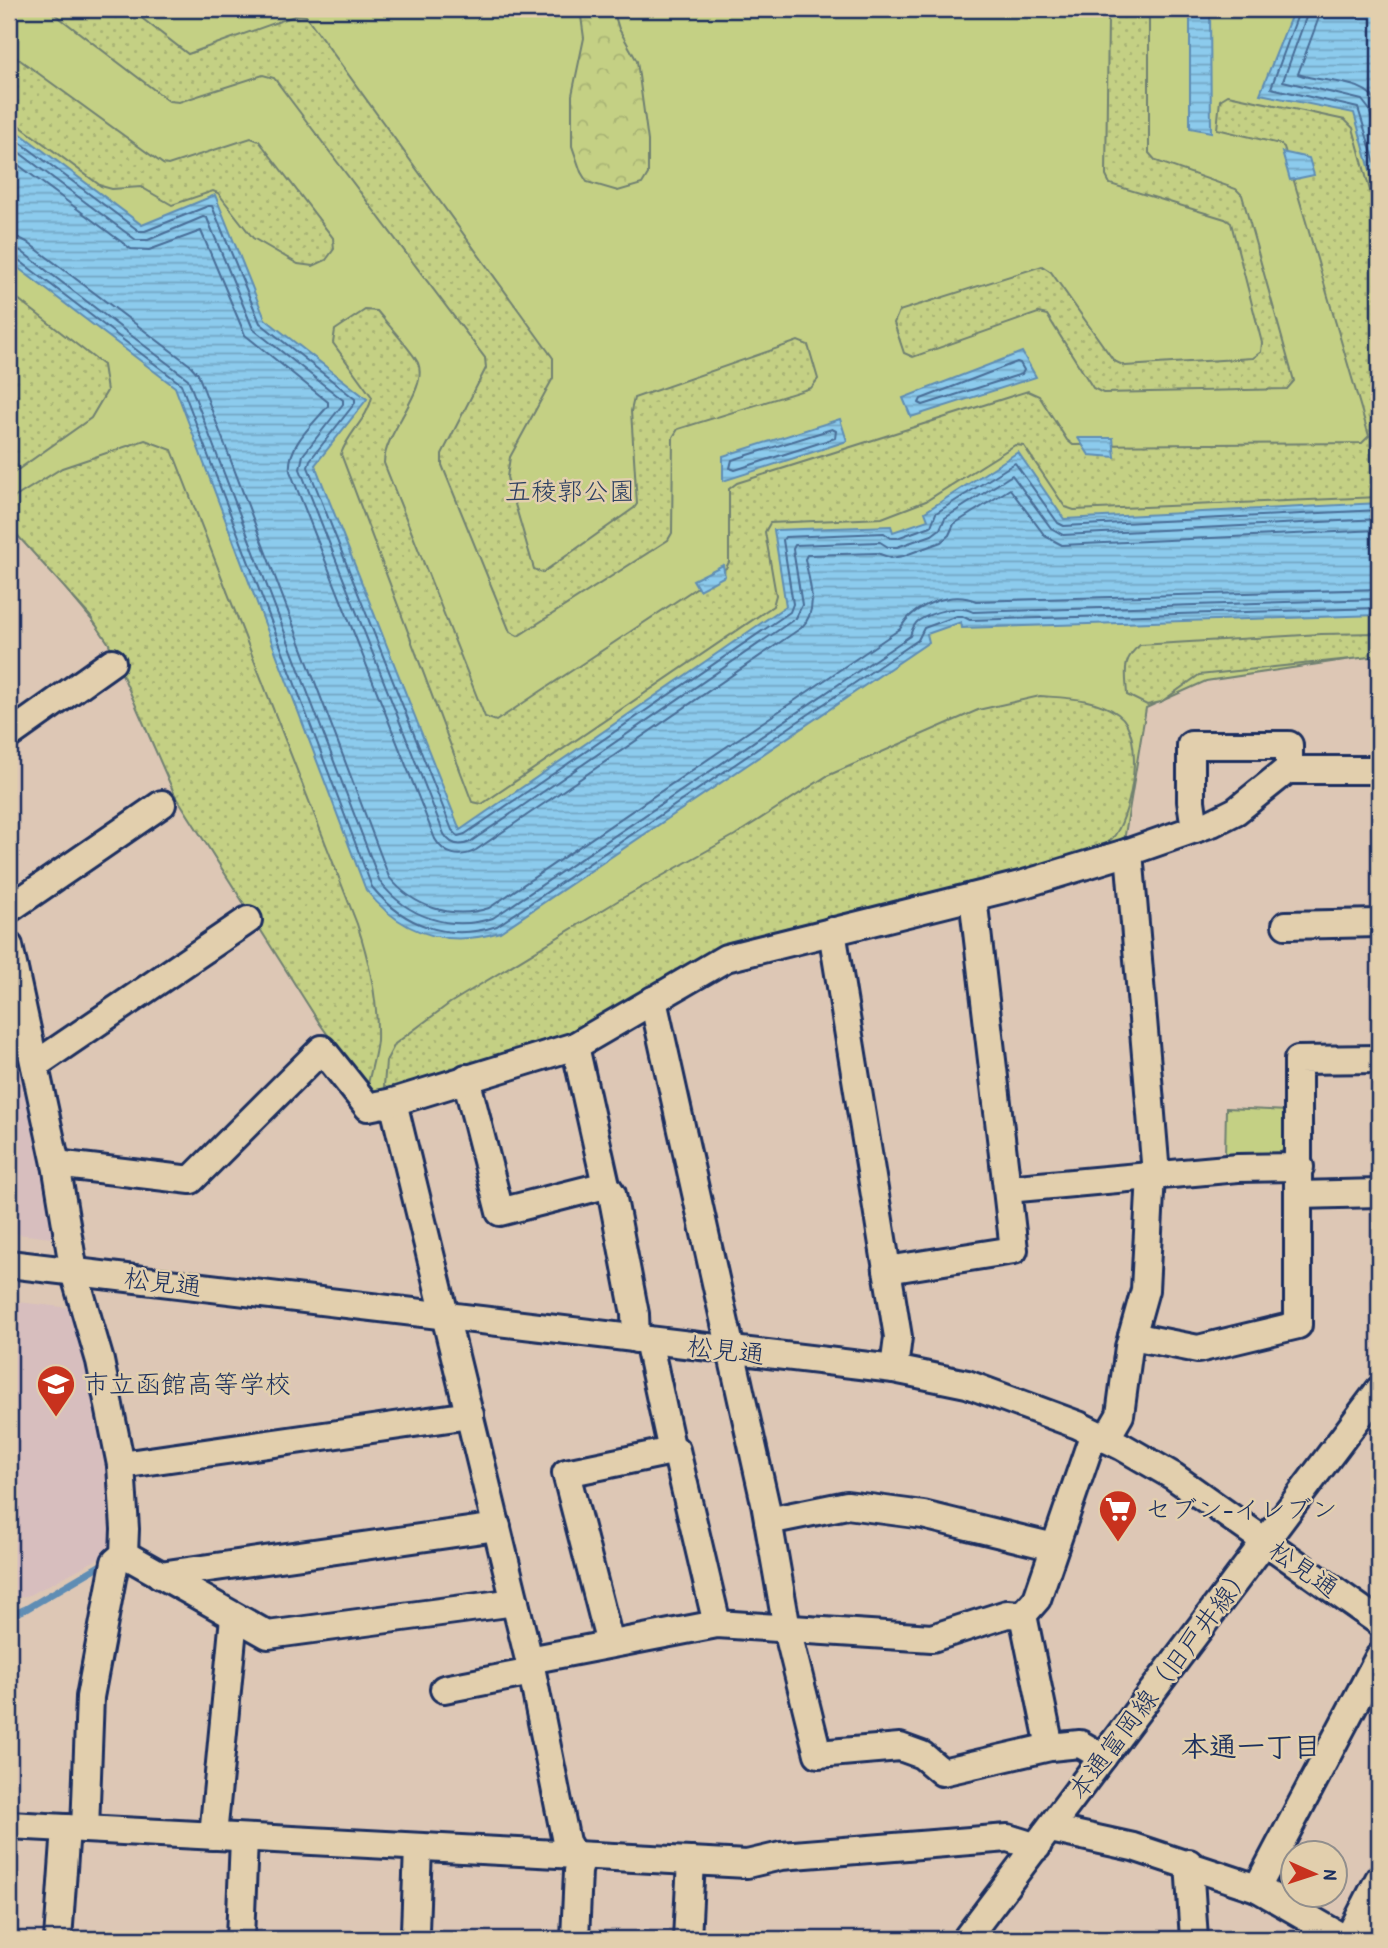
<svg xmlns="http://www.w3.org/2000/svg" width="1388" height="1948" viewBox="0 0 1388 1948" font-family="'Patrick Hand','Klee One',sans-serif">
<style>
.built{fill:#d7bebe}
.green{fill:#c4d084;stroke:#708071;stroke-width:2}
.forest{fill:url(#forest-crowns);stroke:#708071;stroke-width:2}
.garden{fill:url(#garden-dots);stroke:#708071;stroke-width:2}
.water{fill:url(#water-rules);stroke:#5f8db4;stroke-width:2}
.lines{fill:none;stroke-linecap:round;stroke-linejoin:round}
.shore{stroke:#486d97;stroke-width:2}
.stream{stroke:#5f8db4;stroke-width:7}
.minor-casing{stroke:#1b2f5e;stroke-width:32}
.minor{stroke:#e2cfad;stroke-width:26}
.labels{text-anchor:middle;stroke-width:5;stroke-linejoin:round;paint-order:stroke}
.park-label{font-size:26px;fill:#2c3f62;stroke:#e2cfad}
.street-label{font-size:26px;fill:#1b2f5e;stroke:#e2cfad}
.poi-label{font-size:26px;fill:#1b2f5e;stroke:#e2cfad;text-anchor:start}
.neighbourhood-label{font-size:28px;font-weight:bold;fill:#1b2f5e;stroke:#e2cfad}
</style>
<defs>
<pattern id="forest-crowns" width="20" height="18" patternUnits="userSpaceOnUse" patternTransform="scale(1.75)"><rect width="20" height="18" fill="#c4d084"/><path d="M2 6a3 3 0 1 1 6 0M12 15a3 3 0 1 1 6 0" fill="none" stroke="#a8b374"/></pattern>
<pattern id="garden-dots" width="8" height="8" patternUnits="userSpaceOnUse" patternTransform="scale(1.75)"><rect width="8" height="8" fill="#c4d084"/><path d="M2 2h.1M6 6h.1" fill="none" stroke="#a8b374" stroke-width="1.8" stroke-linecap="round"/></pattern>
<pattern id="water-rules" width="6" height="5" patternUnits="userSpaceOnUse" patternTransform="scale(1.75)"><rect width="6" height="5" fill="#8ccbed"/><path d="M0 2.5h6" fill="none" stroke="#72a5c3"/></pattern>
</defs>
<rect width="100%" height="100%" fill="#ddc7b5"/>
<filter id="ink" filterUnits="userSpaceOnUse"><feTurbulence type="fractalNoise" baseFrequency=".0143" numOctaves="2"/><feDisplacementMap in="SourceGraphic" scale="14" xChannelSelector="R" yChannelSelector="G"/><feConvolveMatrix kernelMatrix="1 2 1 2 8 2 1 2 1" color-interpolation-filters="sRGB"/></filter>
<g filter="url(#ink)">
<g class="built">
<path d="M9,1003L58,1228L52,1238L9,1233Z"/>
<path d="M9,1301L80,1309L110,1468L113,1530L107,1554L30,1595L9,1600Z"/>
</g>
<g class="green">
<path d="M9,9H1379V655L1206,681L1146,708L1124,841L720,948L562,1042L372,1094L112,644L9,521Z"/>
<path d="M1226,1108L1288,1111L1289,1144L1279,1154L1225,1156Z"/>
</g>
<path class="forest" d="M580,9H613L619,29L637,61L648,141V174L642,184L618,191L587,182L581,172L572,146V95L584,38Z"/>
<g class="garden">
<path d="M48,9H130L188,54L297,15L306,16L553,358V378L510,457L507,477L534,569L542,573L634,508L637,504L631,411L634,398L798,341L808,345L818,379L811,388L678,429L673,437L672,533L668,540L518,636L510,632L442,465V454L486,368L485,358L274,78L263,75L179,102L169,101Z"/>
<path d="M1113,11H1143L1149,19V153L1156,161L1236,189L1242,195L1294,381L1287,389L1103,393L1093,388L1047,315L1038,313L913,357L904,353L894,323L899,311L1042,266L1051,272L1114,361L1125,366L1253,358L1261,352L1262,343L1231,223L1225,219L1110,184L1106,176L1108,19Z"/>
<path d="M9,52L163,164L168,165L251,138L259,141L333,238L334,249L326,260L313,266L298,264L253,238L218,193L213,191L172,205L141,187L112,189L101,186L9,118Z"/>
<path d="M1228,95L1345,120L1353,128L1379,224V497L1074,510L1065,507L1024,446L1015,445L926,501L882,518L770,523L765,532L776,595L773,606L482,804L472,802L341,454C348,433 368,418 372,397L333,343L335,330L365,310L377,311C386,322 413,352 418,363C429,390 384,432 384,463L485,717L496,721L726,568L729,562V489L737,483L1028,391L1039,396L1067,440L1073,445L1362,443L1369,436L1284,147L1280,144L1217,129L1220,100Z"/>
<path d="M9,292L103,365L107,391L91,418L9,476Z"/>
<path d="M145,440L172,450L357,924C369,960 378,1001 377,1040C376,1054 371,1069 368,1084L364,1085L320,1024L174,793L109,644L90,616L9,526V501L62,468Z"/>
<path d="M1379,633V656L1199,675L1161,702L1147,705L1127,695C1126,673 1121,660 1140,645L1321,634Z"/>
<path d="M1040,696C1067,698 1095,698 1118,714C1146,734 1132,811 1115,835C1110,842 1101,848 1095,853L640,995L563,1038L388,1090L384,1086L386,1061L395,1044L450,1003L619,900L735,835L827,776L978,710Z"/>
</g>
<g class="water">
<path d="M1190,9H1210L1211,132L1190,128Z"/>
<path d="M1294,9H1379V202L1354,113L1260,94Z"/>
<path d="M9,125L142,225L215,195L265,319L367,399L315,465L460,830L786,606L774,530L891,526L893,532L928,520L925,512L1018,452L1064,519L1379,503V615L962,628L961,622L927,634L929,642L500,932C446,948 401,934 366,890L175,387L9,261Z"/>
<path d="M1282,152L1309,158L1314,175L1290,180Z"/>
<path d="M1022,352L1036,377L911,417L903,398Z"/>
<path d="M840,419L847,441L723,481V456Z"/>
<path d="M1078,438H1113L1115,457L1089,455Z"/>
<path d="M723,565L725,576L699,590L693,580Z"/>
</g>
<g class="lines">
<g class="shore">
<path d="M1300,9L1271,88L1358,108L1379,176"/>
<path d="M1309,9L1283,81L1362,100L1369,109L1379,144"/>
<path d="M1320,9L1318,20L1298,74C1323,84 1366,77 1379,106"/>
<path d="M9,134L139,231H145L208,206H212L260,323L355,399V403L310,460L308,467L452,830L458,836L465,834L790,612L793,604L783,540L785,537L884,533L891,538H897L931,526L936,513L1015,463L1058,523L1064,526L1379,510"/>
<path d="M9,145L136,240H148L203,217L207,218L253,329L343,400V404L303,455L300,469L444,834C450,844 459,847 470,842L796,618L802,605L793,549L795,545L880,542L888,547H897L932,535L940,529L945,518L1012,475L1051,528L1063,535L1379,519"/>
<path d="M9,158L131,249L149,250L201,231L245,335L328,402V406C313,424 287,446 290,471L435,839C444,855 460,859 476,850L801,628C820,610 809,581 805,559L807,555L877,553L891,558L903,556L941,542L949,535L954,524L1010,489L1045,536L1062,545L1379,530"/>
<path d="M9,237L19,238L27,242L190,365L198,374L389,877C413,907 452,920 489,908L900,629C912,606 951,590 976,601L1379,589"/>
<path d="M9,247L21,251L188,379L380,882C407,917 450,932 493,918L910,636C912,630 913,625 918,621C932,612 959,604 973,612L1379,599"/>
<path d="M9,256L16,258L181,384L372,887C404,926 448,942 497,926L918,640L924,628L957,616H962L970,620L1379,608"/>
<path d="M1017,362L1020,363L1024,370L1022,374L923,405L919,403L921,399Z"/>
<path d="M832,429L836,431L835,438L735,470L730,468L732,460Z"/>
</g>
<path class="stream" d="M9,1616L26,1609L101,1565"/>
<g class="minor-casing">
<g id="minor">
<path d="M9,735L112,662"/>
<path d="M1195,829L1191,801V745H1289V770"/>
<path d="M1129,852L1156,1174"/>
<path d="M973,897L1007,1189L1238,1168L1300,1167"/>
<path d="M9,909L162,804"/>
<path d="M1286,925L1379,923"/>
<path d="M832,931L898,1337L894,1369"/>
<path d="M9,946L56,1164L74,1272L100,1361L121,1465L125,1529L124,1554L115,1562L90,1697L85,1829"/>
<path d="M653,1000L765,1503L787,1629L818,1754L900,1747L922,1755L942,1772L1050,1747L1080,1744L1103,1757"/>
<path d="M575,1046L606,1185L612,1194L635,1314L636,1339"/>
<path d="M35,1065L248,920"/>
<path d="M466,1078L500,1212L606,1185"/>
<path d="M393,1102L532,1672L566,1842L574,1856"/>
<path d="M56,1164L191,1180L322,1049L368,1107L393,1102L575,1046L726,958L1024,884L1129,852L1212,823L1236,811L1287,770H1379"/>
<path d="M1299,1195L1379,1193"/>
<path d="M9,1264L894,1369L967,1384L1078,1425L1121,1446L1173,1476L1379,1622"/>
<path d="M887,1270L1014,1250L1007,1189"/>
<path d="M1132,1336L1198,1349L1298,1325V1060L1379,1059"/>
<path d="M648,1340L672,1451"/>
<path d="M1106,1439L1120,1415L1129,1347L1145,1290L1151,1174"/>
<path d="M121,1465L470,1415"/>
<path d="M768,1521L847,1505L923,1515L1054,1547"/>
<path d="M124,1554L268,1635L515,1602"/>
<path d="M160,1575L497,1527"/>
<path d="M1023,1615L1050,1747"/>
<path d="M610,1644L566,1473L672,1451L676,1450L717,1624"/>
<path d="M529,1660L717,1624L932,1638L1007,1614L1023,1615L1037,1599L1094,1433"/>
<path d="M444,1689L532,1672"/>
<path d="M9,1825L747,1864L781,1856L1008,1838L1037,1847"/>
<path d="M1051,1829L1133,1847L1257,1888L1345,1939"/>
<path d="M213,1836L234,1617"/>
<path d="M1189,1863L1194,1939"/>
<path d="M1257,1888L1379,1657"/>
<path d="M1355,1927L1379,1936"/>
<path d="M415,1931L418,1847"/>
<path d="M58,1939L66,1828"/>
<path d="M240,1939L244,1838"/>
<path d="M575,1939L578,1871L583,1856"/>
<path d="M687,1939L691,1861"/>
<path d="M966,1939L1379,1390"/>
<path d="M1348,1939L1379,1879"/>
</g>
</g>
<use href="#minor" class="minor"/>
</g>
</g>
<defs>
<g id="school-pin" transform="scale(2.0125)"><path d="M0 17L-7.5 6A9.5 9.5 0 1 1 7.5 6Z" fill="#c8321e" stroke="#e2cfad"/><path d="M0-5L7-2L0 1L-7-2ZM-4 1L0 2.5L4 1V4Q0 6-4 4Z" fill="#fff"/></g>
<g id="supermarket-pin" transform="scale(2.0125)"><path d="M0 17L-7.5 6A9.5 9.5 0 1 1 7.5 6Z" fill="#c8321e" stroke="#e2cfad"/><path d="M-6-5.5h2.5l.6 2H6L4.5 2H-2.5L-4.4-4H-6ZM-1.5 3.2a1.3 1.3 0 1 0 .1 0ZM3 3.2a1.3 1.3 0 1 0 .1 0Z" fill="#fff"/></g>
</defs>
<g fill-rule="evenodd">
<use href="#school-pin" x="56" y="1384"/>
<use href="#supermarket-pin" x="1118" y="1509"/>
</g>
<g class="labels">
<g class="park-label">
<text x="570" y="500">五稜郭公園</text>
</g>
<g class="street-label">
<text transform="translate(163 1282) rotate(7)" y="9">松見通</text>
<text transform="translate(726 1350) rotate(7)" y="9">松見通</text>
<text transform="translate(1304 1569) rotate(35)" y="9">松見通</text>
<text transform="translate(1160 1682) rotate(-53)" y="9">本通富岡線（旧戸井線）</text>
</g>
<g class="poi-label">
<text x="83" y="1393">市立函館高等学校</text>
<text x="1145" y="1518">セブン-イレブン</text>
</g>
<g class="neighbourhood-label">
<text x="1251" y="1756">本通一丁目</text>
</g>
</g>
<rect width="1388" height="1948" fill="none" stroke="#e2cfad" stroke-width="35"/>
<rect x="18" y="18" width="1353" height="1913" fill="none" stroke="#1b2f5e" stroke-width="2.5" filter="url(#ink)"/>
<g transform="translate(1314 1874) rotate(93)"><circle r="33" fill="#e2cfad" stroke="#928f8d" stroke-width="2"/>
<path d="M0-5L12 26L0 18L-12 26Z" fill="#c8321e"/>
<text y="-10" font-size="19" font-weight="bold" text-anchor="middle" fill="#1b2f5e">N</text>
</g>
</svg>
